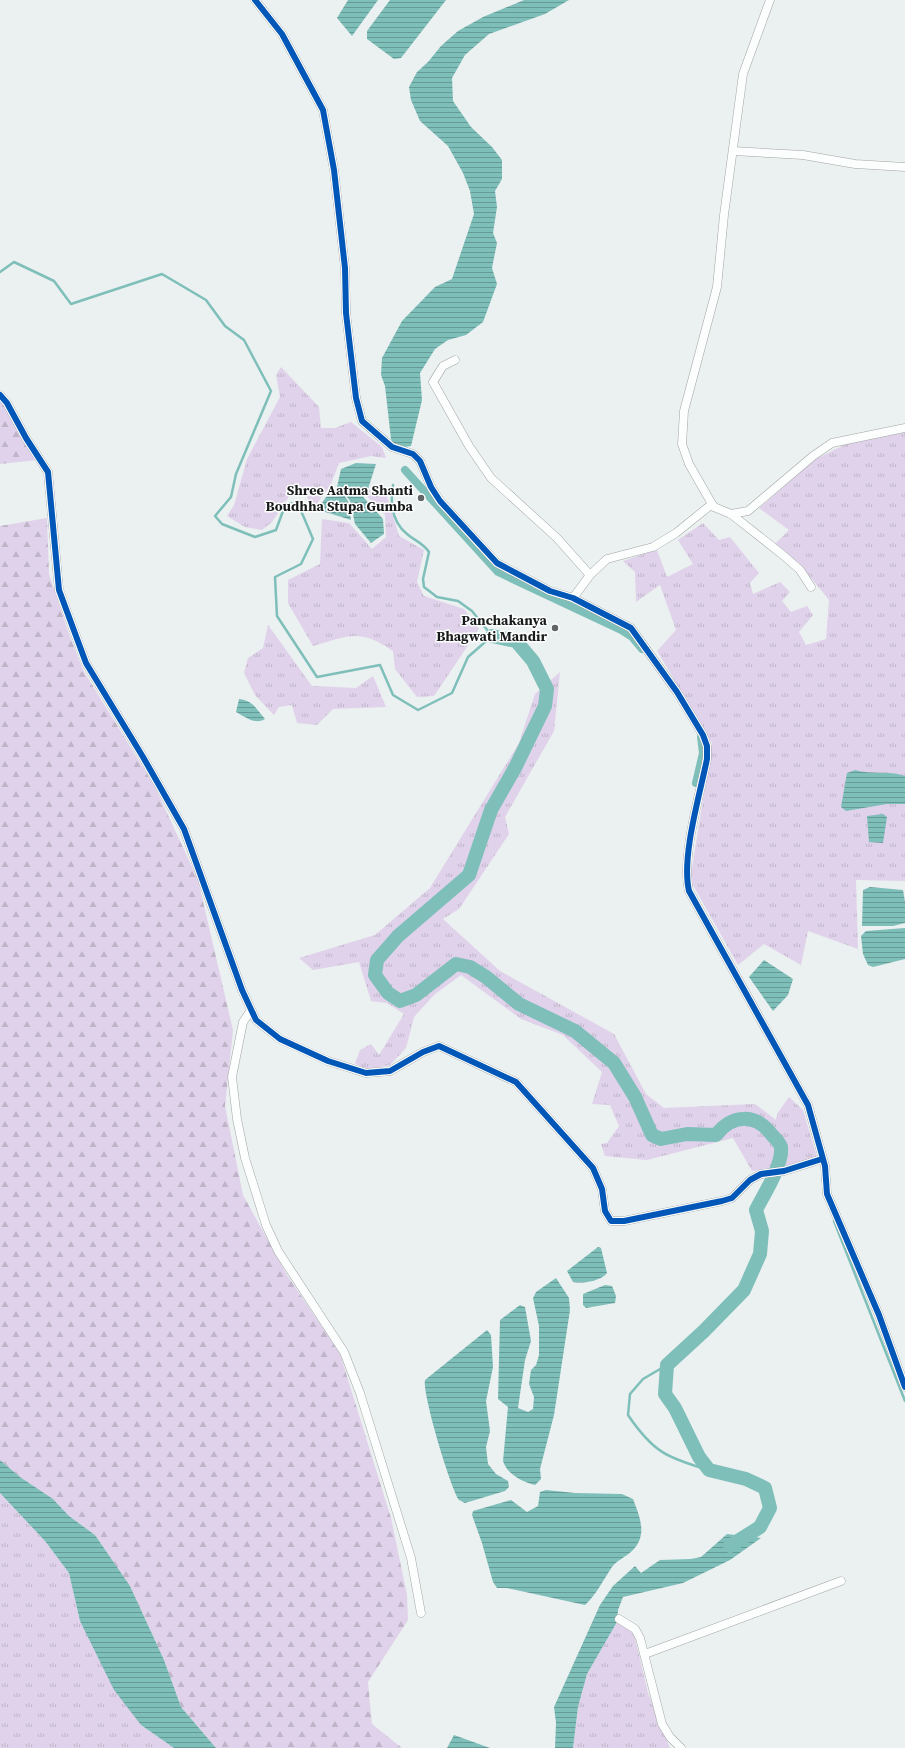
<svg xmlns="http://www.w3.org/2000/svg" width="905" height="1748" viewBox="0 0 905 1748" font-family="'Source Serif 4',serif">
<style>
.grass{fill:url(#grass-tufts)}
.forest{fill:url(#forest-firs)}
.water{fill:url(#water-rules)}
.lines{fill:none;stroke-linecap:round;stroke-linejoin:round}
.stream{stroke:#7ebfba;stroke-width:2.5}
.canal{stroke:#7ebfba;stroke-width:8}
.river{stroke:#7ebfba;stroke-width:14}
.minor-casing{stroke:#a2a5a5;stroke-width:9}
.minor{stroke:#fcfdfd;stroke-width:8}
.cycleway-casing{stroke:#fff;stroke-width:8}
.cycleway{stroke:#0057b8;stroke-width:6}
.poi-dot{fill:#616565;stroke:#fff;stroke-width:1.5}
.labels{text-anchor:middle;stroke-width:3;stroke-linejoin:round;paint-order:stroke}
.poi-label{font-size:14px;font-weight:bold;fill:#171a1a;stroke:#fff;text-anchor:end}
</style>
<defs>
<pattern id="grass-tufts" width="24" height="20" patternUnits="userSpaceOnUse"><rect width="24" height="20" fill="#e0d2ea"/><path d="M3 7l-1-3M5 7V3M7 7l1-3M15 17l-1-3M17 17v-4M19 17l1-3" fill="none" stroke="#bfb4c8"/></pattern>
<pattern id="forest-firs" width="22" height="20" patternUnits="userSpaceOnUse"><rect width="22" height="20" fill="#e0d2ea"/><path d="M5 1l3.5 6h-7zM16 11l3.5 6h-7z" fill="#bfb4c8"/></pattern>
<pattern id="water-rules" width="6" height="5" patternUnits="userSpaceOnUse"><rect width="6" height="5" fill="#7ebfba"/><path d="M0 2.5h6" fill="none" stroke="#669a96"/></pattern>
</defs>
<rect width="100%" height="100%" fill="#ebf0f0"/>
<g class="grass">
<path d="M281,367L319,407L321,428H335L351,422L382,447L386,458L371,456L339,463L331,484L313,509L305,493L290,495L272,522L262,530L245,527L227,516L234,505L247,459L280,397L276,375Z"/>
<path d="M905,432V881L856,880L858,949L808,931L801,965L764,944L738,965L690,880L712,743L657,651L676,630L660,585L636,602L635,572L623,561L657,550L667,577L693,564L678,540L703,523L719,540L730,537L759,573L750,583L753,594L780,582L790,592L782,601L791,612L807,606L813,615L799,632L806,645L826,639L829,600L799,563L775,544L789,530L759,508L814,460L846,444Z"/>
<path d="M384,486L399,536L424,550L417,582L424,596L464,609L479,629L434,696L417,697L395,669L393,651C359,628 349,636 313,646L288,603V580L320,564L322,519L349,523L372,549L386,537L385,515L364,493Z"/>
<path d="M268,625L312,686L356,688L373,676L386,707L333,709L317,725L297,723L292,705L279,707L274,715L255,695L244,673L248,658L263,648Z"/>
<path d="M560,672L554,731L505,817L509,834L459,909L443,919L500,971L614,1034L646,1094L664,1108L755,1104L776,1120L777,1114L789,1097L803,1110L817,1157L795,1164L752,1171L733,1138L647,1160L605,1156L601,1144L607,1143L619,1126L610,1105L592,1104L602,1072L563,1035L521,1019L461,975L434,995L414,1017L406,1048L390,1065L365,1070L355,1063L360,1050L371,1044L379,1055L404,1014L387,1003L371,1001L359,962L313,970L299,958L375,935L430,888L519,743L535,694Z"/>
<path d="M0,1493L45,1541L69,1573L80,1621L141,1725L174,1748H0Z"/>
<path d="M617,1622L631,1629L634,1634L648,1693L670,1748H573L578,1707L587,1674Z"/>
</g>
<g class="forest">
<path d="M0,401L4,405L37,460L0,464Z"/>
<path d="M47,518L49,574L67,628L83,670L155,787L198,880L233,1030L225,1106L243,1195L287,1275L340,1354L391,1518L407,1595L408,1620L368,1682L372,1724L402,1748H216L181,1707L164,1660L130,1586L95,1535L69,1516L53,1499L20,1477L0,1460V526Z"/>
</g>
<g class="water">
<path d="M348,0H378L352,36L337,18Z"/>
<path d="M390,0H446L401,58L394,59L367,39V31Z"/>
<path d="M524,0H569L545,14L489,34L465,55L452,78L453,101L471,127L492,147L502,160V179L495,191L497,207L493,233L497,243L492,268L497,284L483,322L466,335L448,340L435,349L420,373L422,400L411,446L404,447L393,443L391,439L385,386L381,375L382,358L402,321L435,287L452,279L474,214L470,191L463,173L448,146L420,121L411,100L409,87L417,72L428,62L441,46L458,31L483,17Z"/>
<path d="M356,463L376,464L368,489L337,487L341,469Z"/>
<path d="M340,489L348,501L351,520L319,510C323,500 328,491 340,489Z"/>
<path d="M342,490L358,491L383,519L384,534L371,543L355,524L350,501Z"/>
<path d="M239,699C254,701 255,708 265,719C255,725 245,717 236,712Z"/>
<path d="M855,770C871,775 889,770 905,776V804H887L846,811L841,807L847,773Z"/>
<path d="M883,814L887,817L883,843L869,842L867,816Z"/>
<path d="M870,887L903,890L905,902V923L893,926H862L863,890Z"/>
<path d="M905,928V959L873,967L868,965L863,954L861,936L866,931Z"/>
<path d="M764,960L793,979L788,995L773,1011L749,977Z"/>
<path d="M598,1247L601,1248L607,1273C601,1281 582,1284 573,1282L567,1271Z"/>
<path d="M556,1278L569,1298L570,1310L554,1415L540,1469L541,1479L535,1485C522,1482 507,1474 503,1461L508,1407L498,1399L500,1320L520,1305L525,1307L531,1341L525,1360L518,1408L528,1412L533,1409L534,1397L529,1384L531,1370L536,1365L539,1355V1326L533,1298L536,1292Z"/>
<path d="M605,1285L612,1286L616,1296L615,1303L586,1308L583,1305V1294Z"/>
<path d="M487,1330L491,1335L493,1367L486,1401L490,1431L486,1447L488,1464L496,1474L508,1481L509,1487L505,1491L465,1503C464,1503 460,1500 459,1500C451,1489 422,1394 425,1380Z"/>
<path d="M0,1460L20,1477L53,1499L69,1516L95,1535L130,1586L164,1660L181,1707L216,1748H174L141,1725L114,1690L80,1621L69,1573L45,1541L0,1493Z"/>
<path d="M546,1490L575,1493L622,1494L633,1499C640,1517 648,1536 632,1551C626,1557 617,1560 612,1567C603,1580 597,1594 585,1605L507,1588H497L493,1582L482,1543L472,1515L473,1511L511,1500L527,1512L538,1506L540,1492Z"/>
<path d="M727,1534L761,1538L730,1560L683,1583L623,1597L618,1610L617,1622L587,1674L578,1707L573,1748H555L556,1723L554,1707L600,1605L613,1586L635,1566L641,1573L660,1560L691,1559L701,1557Z"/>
<path d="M454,1735L490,1748H447Z"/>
</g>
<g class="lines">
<g class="stream">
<path d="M0,272L14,262L54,281L71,304L162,274L206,300L225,326L244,340L271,391L236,474L231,497L215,516L222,524L255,537L276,530L283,511L290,503L299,506L313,539L301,564L275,577L277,616L317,677L380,665L393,695L418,710L452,693L468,657L492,636L472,611L458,601L437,597L424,587L423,579L429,552C423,543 415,541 407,534C392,522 390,503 393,485"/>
<path d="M834,1221L905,1401"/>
<path d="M667,1365L643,1379L630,1394L628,1415C653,1452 667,1458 709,1470"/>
</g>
<g class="canal">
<path d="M405,470L498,572L621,630L632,637L642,649"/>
<path d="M696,783L703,753L701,737"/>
</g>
<path class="river" d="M492,636L516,641L533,661L547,689L545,706L515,768L491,810L469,875L398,936L377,960L375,975L388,993L400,1001L416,995L456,964L470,967L486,977L519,1004L575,1031L614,1063L635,1097L652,1135L661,1139L687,1134L716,1135C732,1114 756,1113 772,1135C775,1138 780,1143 781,1147C783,1165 764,1194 756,1210L762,1231L760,1254L744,1290L704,1331L667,1365L665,1394L675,1408L699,1457L709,1470L746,1479L765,1488L770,1508L760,1527L730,1546"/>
<g class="minor-casing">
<g id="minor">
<path d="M255,0L282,34L323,110L334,170L345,268L346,313L356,398L362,421L392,447L413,454L420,461L431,487L440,501L497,563L550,591L573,598L631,628L677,692L703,735L707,746V759C700,794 681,857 689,891L808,1105L825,1166L827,1194L879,1315L905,1387"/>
<path d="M733,151L803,155L855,164L905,167"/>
<path d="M455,360L443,366L433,382L469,446L491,478L557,538L590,575"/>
<path d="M0,395L7,403L26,438L48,472L59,590L86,663L143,757L184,829L242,990L256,1020L280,1039L328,1061L366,1073L390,1071L423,1052L439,1046L516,1082L593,1168L602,1189L605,1211L611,1221H624L722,1201L732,1198L750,1180L761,1174L784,1171L822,1159"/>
<path d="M712,504L714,507L731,514L783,555L800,570L811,587"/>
<path d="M731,514L748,511L813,456L832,443L905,428"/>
<path d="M573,598L590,575L607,559L653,547L676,533L712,504L689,464L682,444L684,411L717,287L724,215L743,74L770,0"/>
<path d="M251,1010L243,1022L232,1077L237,1119L245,1158L266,1225L278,1251L344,1352L360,1393L411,1558L421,1613"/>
<path d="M619,1619L635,1629L640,1638L662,1724L670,1737L681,1748"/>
<path d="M645,1654L841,1581"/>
</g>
</g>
<use href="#minor" class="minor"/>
<g class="cycleway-casing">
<g id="cycleway">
<path d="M255,0L282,34L323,110L334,170L345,268L346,313L356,398L362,421L392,447L413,454L420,461L431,487L440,501L497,563L550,591L573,598L631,628L677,692L703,735L707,746V759C700,794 681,857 689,891L808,1105L825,1166L827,1194L879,1315L905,1387"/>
<path d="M0,395L7,403L26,438L48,472L59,590L86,663L143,757L184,829L242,990L256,1020L280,1039L328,1061L366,1073L390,1071L423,1052L439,1046L516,1082L593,1168L602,1189L605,1211L611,1221H624L722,1201L732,1198L750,1180L761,1174L784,1171L822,1159"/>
</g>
</g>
<use href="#cycleway" class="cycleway"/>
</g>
<g class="poi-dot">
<circle cx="421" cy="498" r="4"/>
<circle cx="555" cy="628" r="4"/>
</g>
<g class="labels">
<g class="poi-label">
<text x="413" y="495">Shree Aatma Shanti<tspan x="413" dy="16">Boudhha Stupa Gumba</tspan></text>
<text x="547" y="625">Panchakanya<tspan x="547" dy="16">Bhagwati Mandir</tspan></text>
</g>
</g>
</svg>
